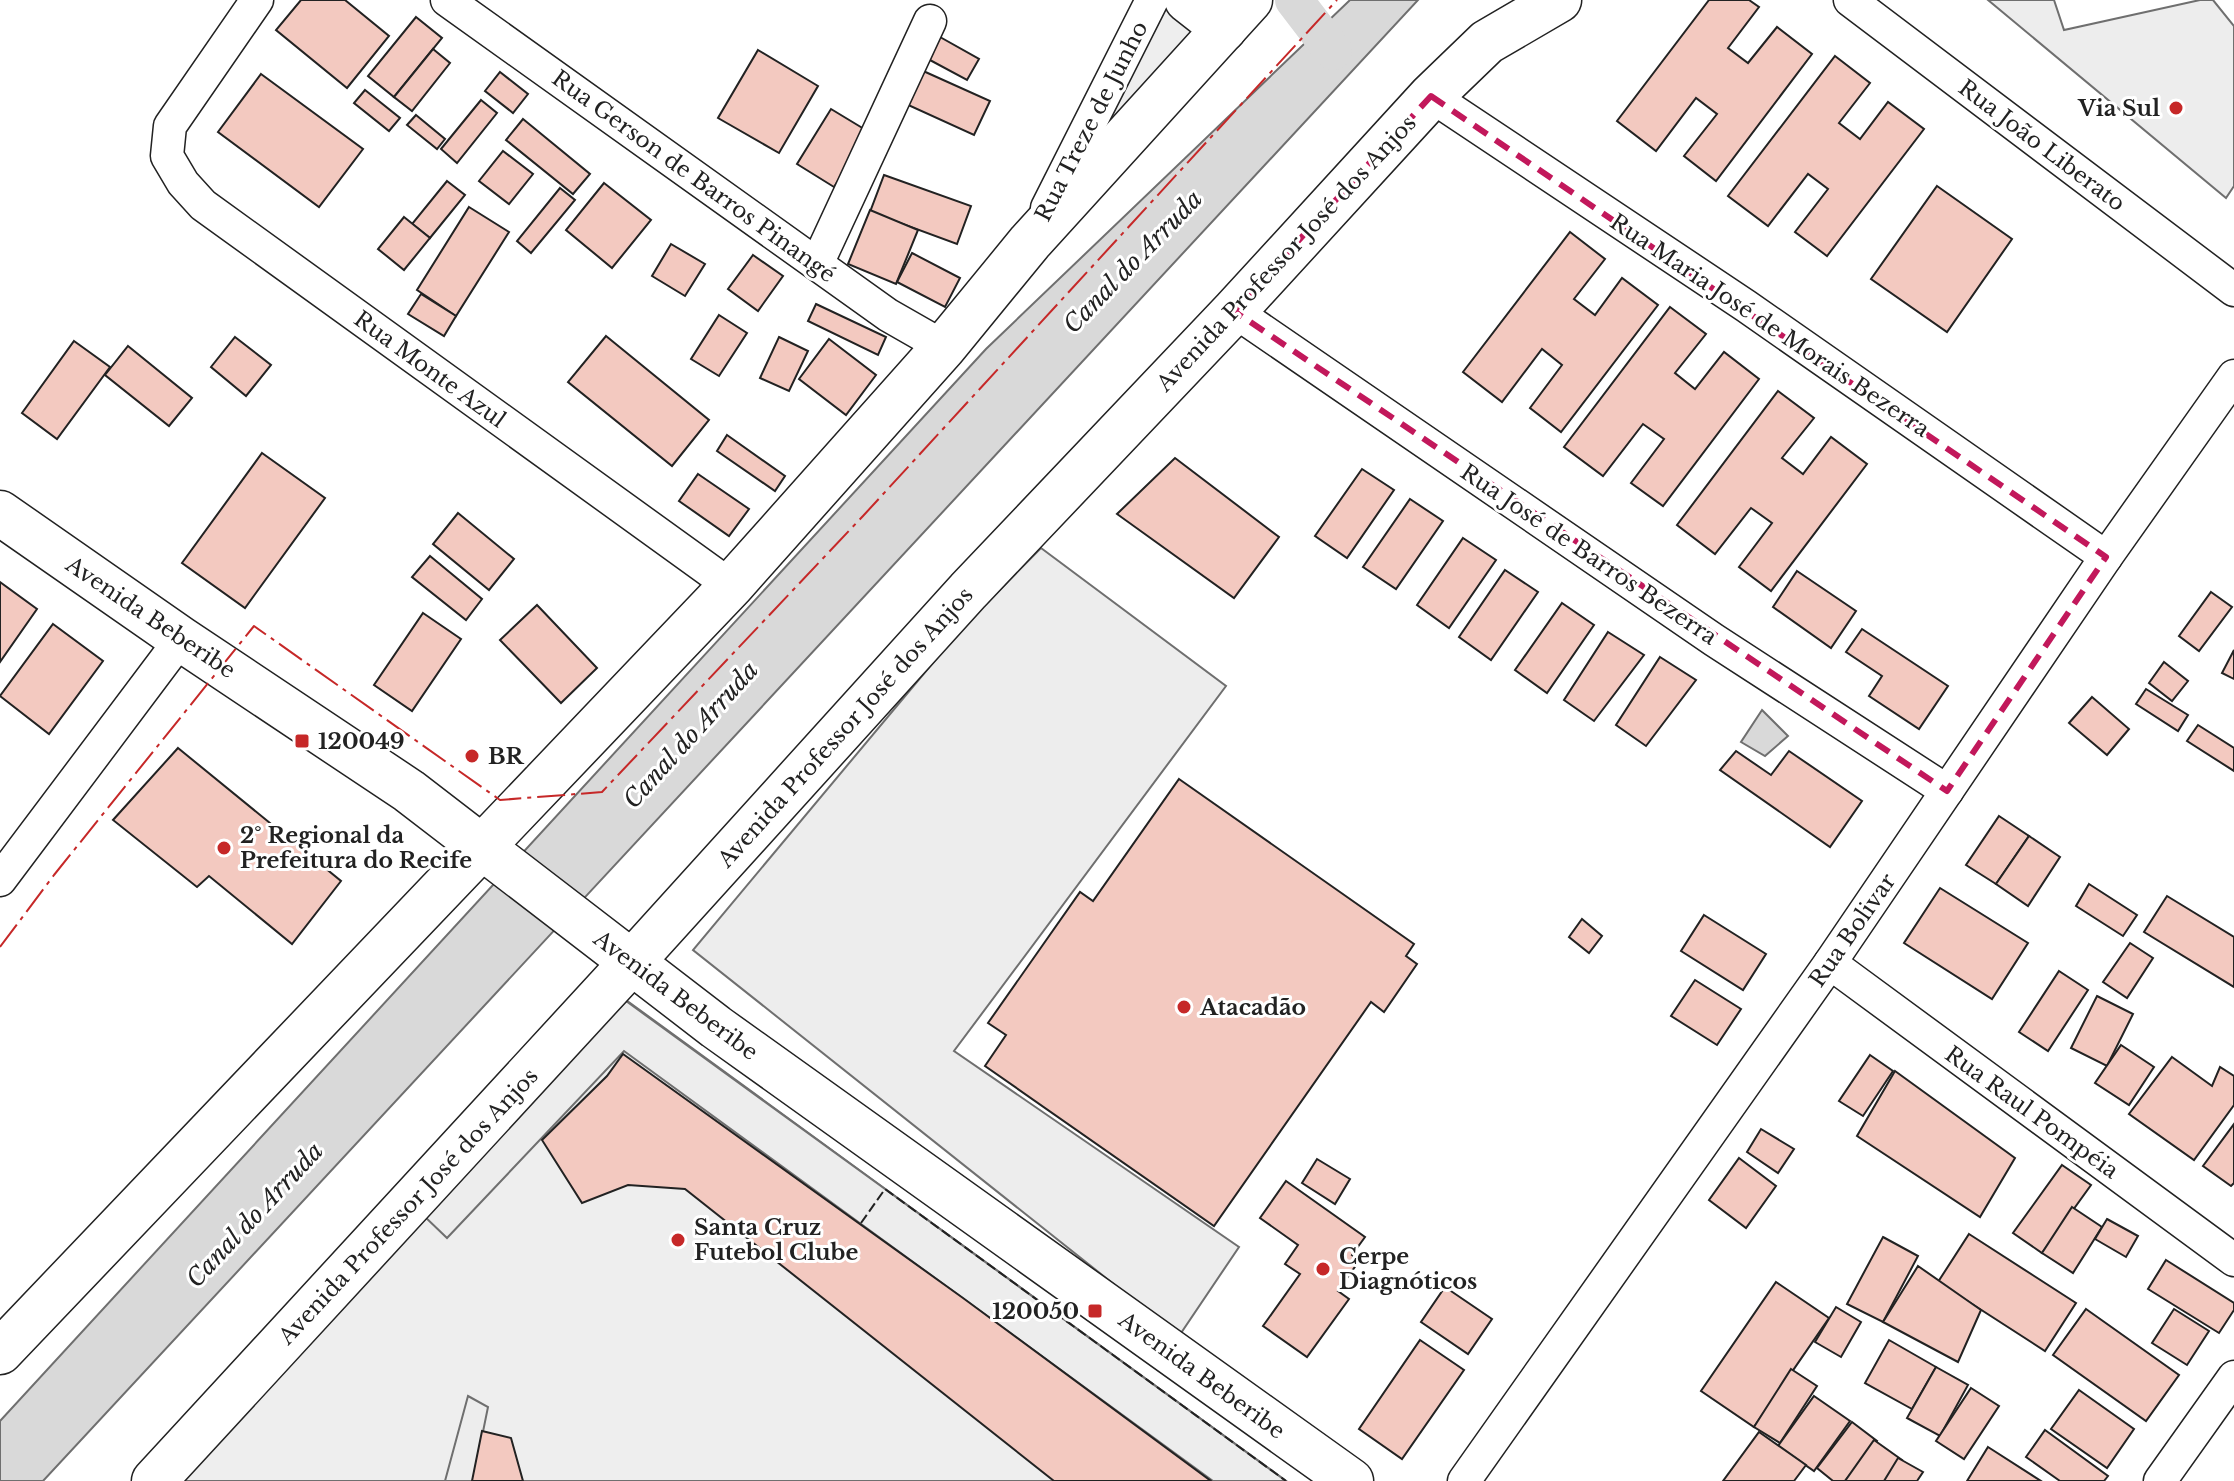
<svg xmlns="http://www.w3.org/2000/svg" width="2234" height="1481" viewBox="0 0 2234 1481" font-family="'Libre Baskerville',serif">
<style>
.green{fill:#eee;stroke:#6f6f6f;stroke-width:2}
.parking{fill:#ededed;stroke:#6f6f6f;stroke-width:2}
.water{fill:#d9d9d9;stroke:#6f6f6f;stroke-width:2}
.lines{fill:none;stroke-linecap:round;stroke-linejoin:round}
.canal{stroke:#d9d9d9;stroke-width:38}
.building{fill:#f3c9c0;stroke:#222;stroke-width:2}
.street-casing{stroke:#222;stroke-width:35}
.secondary-casing{stroke:#222;stroke-width:47}
.primary-casing{stroke:#222;stroke-width:47}
.street{stroke:#fff;stroke-width:32}
.secondary{stroke:#fff;stroke-width:44}
.primary{stroke:#fff;stroke-width:44}
.fence{stroke:#222;stroke-width:2;stroke-dasharray:10 4;stroke-linecap:butt}
.power{stroke:#c62828;stroke-width:2;stroke-dasharray:28 6 4 6;stroke-linecap:butt}
.marked{fill:none;stroke:#c2185b;stroke-width:6;stroke-dasharray:16 10;stroke-linejoin:round}
.poi-dot{fill:#c62828;stroke:#fff;stroke-width:3}
.labels{text-anchor:middle;stroke-width:6;stroke-linejoin:round;paint-order:stroke}
.poi-label{font-size:22px;font-weight:bold;fill:#222;stroke:#fff;text-anchor:start}
.street-label{font-size:22px;fill:#222;stroke:#fff}
.water-label{font-size:24px;font-style:italic;fill:#222;stroke:#fff}
</style>
<rect width="100%" height="100%" fill="#fff"/>
<g class="green">
<path d="M1160,1L1200,23L1099,137Z"/>
<path d="M626,1000L1286,1481H176Z"/>
</g>
<g class="parking">
<path d="M1988,0H2054L2064,30L2200,0H2213L2234,26V186L2226,198Z"/>
<path d="M1041,548L1226,686L954,1051L1239,1247L1179,1336L693,950L962,628Z"/>
<path d="M626,1001L885,1189L1286,1481H1213L624,1051L447,1238L423,1215Z"/>
<path d="M468,1396L488,1407L473,1481H445Z"/>
</g>
<g class="water">
<path d="M1350,0H1418L43,1481H0V1421L986,349Z"/>
<path d="M1762,710L1788,736L1765,756L1741,742Z"/>
</g>
<g class="lines">
<path class="canal" d="M1294,0L1333,51"/>
</g>
<g class="building">
<path d="M301,0H345L389,36L347,88L276,30Z"/>
<path d="M1709,0H1749L1759,7L1728,48L1748,63L1777,27L1812,54L1716,181L1684,156L1717,114L1696,98L1656,151L1617,121Z"/>
<path d="M416,17L442,38L394,97L368,76Z"/>
<path d="M940,37L979,59L967,80L928,59Z"/>
<path d="M433,49L450,63L412,111L394,97Z"/>
<path d="M758,50L818,86L779,153L718,118Z"/>
<path d="M1835,56L1870,83L1839,123L1860,139L1888,102L1924,129L1827,256L1795,232L1828,189L1808,174L1768,226L1728,196Z"/>
<path d="M921,70L990,101L974,135L906,104Z"/>
<path d="M500,72L528,94L513,113L485,91Z"/>
<path d="M261,74L363,149L319,207L218,132Z"/>
<path d="M365,90L400,118L389,131L354,103Z"/>
<path d="M481,100L497,113L457,163L441,149Z"/>
<path d="M831,109L869,132L834,187L797,164Z"/>
<path d="M416,115L445,139L437,149L407,125Z"/>
<path d="M523,119L590,174L573,194L506,140Z"/>
<path d="M503,151L533,174L509,204L479,181Z"/>
<path d="M884,175L971,206L957,244L870,212Z"/>
<path d="M447,181L465,195L430,238L412,224Z"/>
<path d="M604,183L651,220L612,268L566,230Z"/>
<path d="M1937,186L2012,239L1947,332L1871,279Z"/>
<path d="M560,188L575,200L531,253L517,241Z"/>
<path d="M469,207L509,232L456,316L417,290Z"/>
<path d="M870,210L918,230L896,284L848,264Z"/>
<path d="M404,217L430,238L404,270L378,249Z"/>
<path d="M1570,232L1605,259L1574,299L1595,315L1622,278L1658,305L1561,432L1530,408L1562,365L1542,349L1502,402L1463,372Z"/>
<path d="M671,244L705,264L685,296L652,276Z"/>
<path d="M912,253L960,278L945,307L897,282Z"/>
<path d="M753,255L783,276L758,311L728,289Z"/>
<path d="M421,294L456,316L444,336L408,314Z"/>
<path d="M816,304L886,337L878,355L808,321Z"/>
<path d="M1670,307L1706,334L1675,373L1695,389L1724,352L1759,379L1663,506L1631,483L1664,439L1643,424L1603,476L1564,447Z"/>
<path d="M719,315L747,333L719,376L691,359Z"/>
<path d="M606,336L709,420L672,466L568,382Z"/>
<path d="M235,337L271,365L246,396L211,367Z"/>
<path d="M779,337L808,351L789,391L760,378Z"/>
<path d="M829,339L876,375L846,415L799,379Z"/>
<path d="M74,341L110,367L57,439L22,413Z"/>
<path d="M128,346L192,398L169,426L105,375Z"/>
<path d="M1778,391L1814,418L1782,458L1803,474L1831,437L1867,464L1771,591L1739,567L1772,523L1751,508L1715,554L1677,525Z"/>
<path d="M727,435L785,476L775,491L717,451Z"/>
<path d="M262,453L325,498L245,608L182,563Z"/>
<path d="M1175,458L1279,537L1234,598L1117,514Z"/>
<path d="M1362,469L1394,490L1347,558L1315,536Z"/>
<path d="M698,474L749,509L729,536L679,501Z"/>
<path d="M1410,499L1443,521L1396,589L1363,567Z"/>
<path d="M458,513L514,559L489,590L433,544Z"/>
<path d="M1463,538L1496,560L1449,628L1417,605Z"/>
<path d="M430,556L482,599L466,620L412,577Z"/>
<path d="M1505,570L1538,592L1491,660L1459,637Z"/>
<path d="M1797,571L1856,611L1831,648L1773,607Z"/>
<path d="M0,582L37,609L0,662Z"/>
<path d="M2211,592L2232,607L2199,651L2179,636Z"/>
<path d="M1562,603L1594,625L1547,693L1515,670Z"/>
<path d="M537,605L597,668L561,703L500,640Z"/>
<path d="M423,613L461,639L412,711L374,685Z"/>
<path d="M53,624L103,661L49,734L0,696Z"/>
<path d="M1862,629L1948,686L1919,729L1869,696L1882,676L1846,652Z"/>
<path d="M1608,632L1644,655L1594,721L1564,700Z"/>
<path d="M2234,650V679L2222,673Z"/>
<path d="M1660,657L1696,680L1646,746L1616,725Z"/>
<path d="M2164,662L2188,681L2172,701L2149,683Z"/>
<path d="M2146,689L2188,715L2178,731L2136,704Z"/>
<path d="M2092,697L2129,729L2107,755L2069,723Z"/>
<path d="M2198,725L2234,748V771L2187,741Z"/>
<path d="M178,748L341,881L292,944L209,876L197,887L113,820Z"/>
<path d="M1736,751L1771,775L1789,751L1862,801L1830,847L1720,770Z"/>
<path d="M1179,779L1414,944L1406,956L1417,964L1384,1012L1371,1002L1214,1226L985,1066L1006,1035L988,1023L1080,892L1093,901Z"/>
<path d="M1999,816L2029,836L1996,884L1966,865Z"/>
<path d="M2029,836L2060,857L2028,906L1996,884Z"/>
<path d="M2089,884L2137,915L2123,936L2076,906Z"/>
<path d="M1940,888L2028,943L1992,999L1904,943Z"/>
<path d="M2167,896L2234,937V987L2144,932Z"/>
<path d="M1704,915L1766,954L1743,990L1681,951Z"/>
<path d="M1582,919L1602,936L1589,953L1569,937Z"/>
<path d="M2130,943L2153,958L2127,998L2103,982Z"/>
<path d="M2059,971L2088,990L2048,1051L2019,1032Z"/>
<path d="M1695,980L1741,1009L1717,1045L1671,1016Z"/>
<path d="M2097,996L2133,1014L2107,1066L2071,1048Z"/>
<path d="M2121,1045L2154,1067L2129,1105L2095,1083Z"/>
<path d="M623,1054L963,1298L1211,1481H1054L685,1189L628,1185L582,1203L542,1140L607,1076Z"/>
<path d="M1870,1055L1893,1071L1863,1116L1839,1101Z"/>
<path d="M2172,1057L2212,1086L2220,1067L2234,1076V1105L2194,1160L2129,1114Z"/>
<path d="M1895,1071L2015,1158L1980,1217L1857,1136Z"/>
<path d="M2234,1124V1183L2231,1186L2203,1166Z"/>
<path d="M1761,1129L1794,1149L1778,1173L1747,1152Z"/>
<path d="M1739,1158L1776,1186L1746,1228L1709,1200Z"/>
<path d="M1317,1159L1350,1179L1335,1204L1302,1183Z"/>
<path d="M2062,1165L2091,1185L2042,1253L2013,1233Z"/>
<path d="M1286,1181L1365,1237L1352,1255L1359,1261L1338,1291L1349,1299L1307,1357L1263,1326L1300,1274L1285,1264L1298,1245L1260,1218Z"/>
<path d="M2072,1207L2102,1227L2073,1273L2042,1253Z"/>
<path d="M2107,1219L2138,1236L2126,1257L2095,1239Z"/>
<path d="M1969,1234L2076,1303L2045,1351L1938,1282Z"/>
<path d="M1883,1237L1918,1256L1883,1322L1847,1304Z"/>
<path d="M2166,1260L2234,1303V1310L2219,1333L2148,1289Z"/>
<path d="M1918,1266L1981,1310L1958,1362L1883,1322Z"/>
<path d="M1776,1282L1829,1318L1754,1427L1701,1391Z"/>
<path d="M1445,1287L1492,1319L1468,1354L1421,1322Z"/>
<path d="M1836,1307L1861,1322L1841,1357L1815,1342Z"/>
<path d="M2086,1309L2179,1375L2146,1421L2053,1355Z"/>
<path d="M2174,1309L2209,1331L2187,1365L2152,1343Z"/>
<path d="M1420,1340L1464,1370L1402,1459L1359,1429Z"/>
<path d="M1889,1340L1936,1367L1912,1409L1865,1383Z"/>
<path d="M1936,1367L1968,1385L1940,1436L1907,1418Z"/>
<path d="M1791,1369L1817,1386L1780,1443L1754,1427Z"/>
<path d="M1971,1388L1999,1406L1964,1459L1936,1441Z"/>
<path d="M2079,1390L2134,1429L2107,1468L2051,1429Z"/>
<path d="M1814,1396L1850,1421L1814,1471L1778,1446Z"/>
<path d="M1852,1422L1877,1441L1845,1481H1833L1817,1468Z"/>
<path d="M2045,1430L2108,1476L2104,1481H2060L2026,1457Z"/>
<path d="M482,1431L511,1438L523,1481H472Z"/>
<path d="M1759,1432L1806,1465L1794,1481H1723Z"/>
<path d="M1874,1440L1902,1460L1887,1481H1845Z"/>
<path d="M1988,1447L2041,1481H1967Z"/>
<path d="M1898,1458L1923,1472L1917,1481H1884Z"/>
</g>
<g class="lines">
<g class="street-casing">
<g id="street">
<path d="M257,0L170,126L167,156L183,183L203,205L731,586"/>
<path d="M447,0L888,315L944,347"/>
<path d="M1850,0L2234,290"/>
<path d="M1431,96L1746,306L2106,557"/>
<path d="M1047,208L1152,0"/>
<path d="M817,264L930,21"/>
<path d="M1234,311L1714,640L1947,791"/>
<path d="M0,880L181,639"/>
<path d="M1830,963L2234,1260"/>
<path d="M1464,1481L1830,963L2106,557L2234,376"/>
<path d="M2160,1481L2234,1377"/>
</g>
</g>
<g class="secondary-casing">
<g id="secondary">
<path d="M0,1352L483,846"/>
<path d="M154,1481L631,963"/>
</g>
</g>
<g class="primary-casing">
<g id="primary">
<path d="M1187,0L1224,29"/>
<path d="M0,513L181,639L409,791L716,1027L1351,1481"/>
<path d="M483,846L731,586L944,347L1030,242L1250,0"/>
<path d="M631,963L968,591L1234,311L1431,96L1487,42L1559,0"/>
</g>
</g>
<use href="#street" class="street"/>
<use href="#secondary" class="secondary"/>
<use href="#primary" class="primary"/>
<path class="fence" d="M861,1223L885,1189L1286,1481"/>
<path class="power" d="M0,947L54,875L254,626L500,800L602,792L863,516L1337,0"/>
</g>
<path class="marked" d="M1431,96L2106,557L1947,791L1234,311Z"/>
<g class="poi-dot">
<circle cx="2176" cy="108" r="8"/>
<rect x="294" y="733" width="16" height="16" rx="4"/>
<circle cx="472" cy="756" r="8"/>
<circle cx="224" cy="848" r="8"/>
<circle cx="1184" cy="1007" r="8"/>
<circle cx="678" cy="1240" r="8"/>
<circle cx="1323" cy="1269" r="8"/>
<rect x="1087" y="1303" width="16" height="16" rx="4"/>
</g>
<g class="labels">
<g class="poi-label">
<text x="2160" y="116" text-anchor="end">Via Sul</text>
<text x="318" y="749">120049</text>
<text x="488" y="764">BR</text>
<text x="240" y="843">2° Regional da<tspan x="240" dy="25">Prefeitura do Recife</tspan></text>
<text x="1200" y="1015">Atacadão</text>
<text x="694" y="1235">Santa Cruz<tspan x="694" dy="25">Futebol Clube</tspan></text>
<text x="1339" y="1264">Cerpe<tspan x="1339" dy="25">Diagnóticos</tspan></text>
<text x="1079" y="1319" text-anchor="end">120050</text>
</g>
<g class="street-label">
<text transform="translate(1091 121) rotate(-63)" y="8">Rua Treze de Junho</text>
<text transform="translate(2042 145) rotate(37)" y="8">Rua João Liberato</text>
<text transform="translate(694 176) rotate(36)" y="8">Rua Gerson de Barros Pinangé</text>
<text transform="translate(1286 253) rotate(-47)" y="8">Avenida Professor José dos Anjos</text>
<text transform="translate(1770 325) rotate(34)" y="8">Rua Maria José de Morais Bezerra</text>
<text transform="translate(430 369) rotate(36)" y="8">Rua Monte Azul</text>
<text transform="translate(1589 554) rotate(34)" y="8">Rua José de Barros Bezerra</text>
<text transform="translate(151 617) rotate(34)" y="8">Avenida Beberibe</text>
<text transform="translate(845 727) rotate(-48)" y="8">Avenida Professor José dos Anjos</text>
<text transform="translate(1852 930) rotate(-55)" y="8">Rua Bolivar</text>
<text transform="translate(676 995) rotate(37)" y="8">Avenida Beberibe</text>
<text transform="translate(2032 1112) rotate(36)" y="8">Rua Raul Pompéia</text>
<text transform="translate(408 1206) rotate(-47)" y="8">Avenida Professor José dos Anjos</text>
<text transform="translate(1202 1375) rotate(36)" y="8">Avenida Beberibe</text>
</g>
<g class="water-label">
<text transform="translate(1133 262) rotate(-46)" y="8">Canal do Arruda</text>
<text transform="translate(691 735) rotate(-48)" y="8">Canal do Arruda</text>
<text transform="translate(255 1215) rotate(-47)" y="8">Canal do Arruda</text>
</g>
</g>
</svg>
